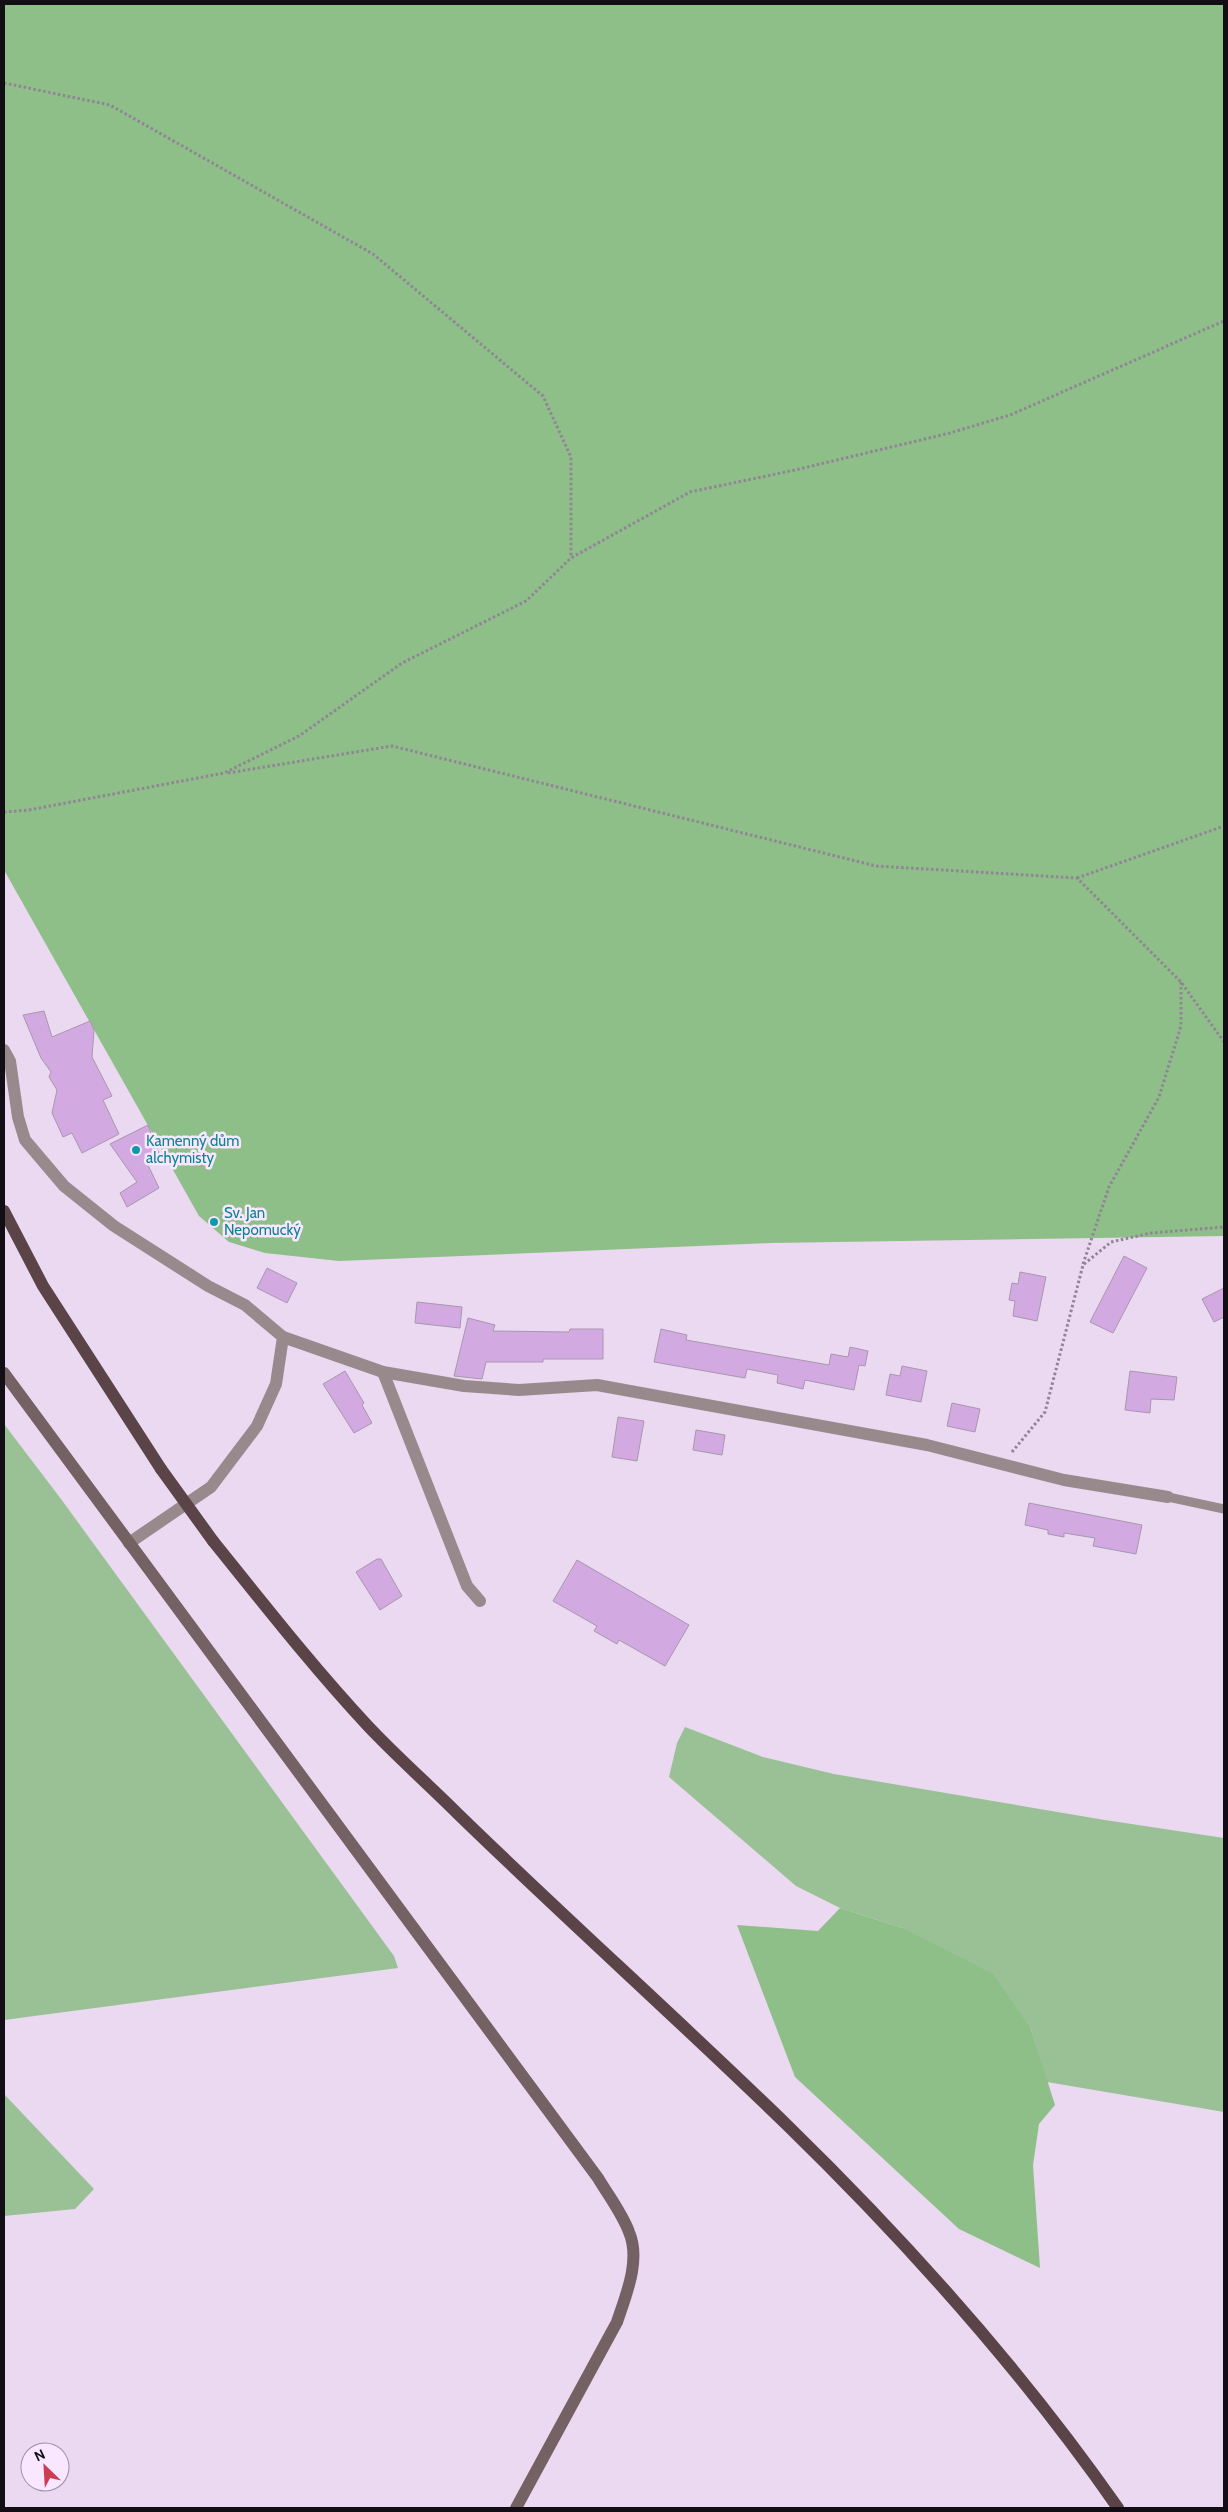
<svg xmlns="http://www.w3.org/2000/svg" width="1228" height="2512" viewBox="0 0 1228 2512" font-family="Cabin,sans-serif">
<style>
.green{fill:#99c195}
.forest{fill:#8ebf89}
.building{fill:#d3a9e2;stroke:#a797ad}
.lines{fill:none;stroke-linecap:round;stroke-linejoin:round}
.path{stroke:#918495;stroke-width:3;stroke-dasharray:2.5 2.5;stroke-linecap:butt}
.lane{stroke:#988a8c;stroke-width:9}
.street{stroke:#988a8c;stroke-width:12}
.secondary{stroke:#746163;stroke-width:12}
.primary{stroke:#5b4447;stroke-width:12}
.primary-bridge{stroke:#5b4447;stroke-width:12}
.culture-dot{fill:#0f9aa8;stroke:#f8e7ff;stroke-width:2}
.labels{text-anchor:middle;stroke-width:5;stroke-linejoin:round;paint-order:stroke}
.culture-label{font-size:15px;fill:#0d838f;stroke:#f8e7ff;text-anchor:start}
</style>
<rect width="100%" height="100%" fill="#ebd9f1"/>
<g class="green">
<path d="M4,1424L61,1499L394,1956L398,1968L4,2020Z"/>
<path d="M685,1727L763,1757L834,1774L1105,1820L1224,1838V2112L1047,2082L1031,2029L903,1928L840,1908L796,1886L669,1777L677,1743Z"/>
<path d="M4,2094L94,2189L75,2209L4,2216Z"/>
</g>
<g class="forest">
<path d="M4,4H1224V1236L771,1243L339,1261L265,1253L229,1242L199,1216L4,870Z"/>
<path d="M840,1908L903,1928L993,1974L1031,2029L1055,2105L1039,2124L1033,2165L1040,2268L959,2229L795,2077L737,1925L818,1931Z"/>
</g>
<g class="building">
<path d="M44,1011L52,1037L90,1021L94,1030L92,1057L112,1096L103,1100L119,1134L82,1153L72,1133L63,1137L52,1113L57,1090L49,1077L51,1072L41,1058L23,1015Z"/>
<path d="M148,1125L160,1156L147,1163L159,1188L127,1207L120,1193L137,1182L110,1144Z"/>
<path d="M1124,1256L1147,1268L1113,1333L1090,1322Z"/>
<path d="M267,1268L297,1283L287,1303L257,1288Z"/>
<path d="M1020,1272L1046,1277L1037,1321L1013,1316L1015,1301L1009,1300L1012,1283L1018,1284Z"/>
<path d="M1224,1288V1317L1214,1322L1202,1299Z"/>
<path d="M417,1302L462,1307L460,1328L415,1323Z"/>
<path d="M468,1318L495,1325L493,1331L569,1332L570,1329H603V1359H543V1362H486L482,1379L454,1376Z"/>
<path d="M661,1329L687,1335L686,1340L829,1365L831,1354L848,1357L850,1347L868,1351L865,1366L859,1365L854,1390L805,1380L803,1389L777,1383L778,1375L747,1369L745,1378L654,1362Z"/>
<path d="M902,1366L927,1371L921,1402L886,1395L890,1374L900,1376Z"/>
<path d="M345,1371L364,1403L362,1405L372,1423L354,1433L323,1384Z"/>
<path d="M1130,1371L1177,1377L1174,1400L1151,1399L1150,1413L1125,1410Z"/>
<path d="M952,1403L980,1409L975,1432L947,1426Z"/>
<path d="M618,1417L644,1421L637,1461L612,1457Z"/>
<path d="M696,1430L725,1435L722,1455L693,1450Z"/>
<path d="M1029,1503L1142,1525L1136,1554L1093,1546L1095,1538L1064,1533V1537L1048,1534V1530L1025,1525Z"/>
<path d="M377,1559H381L402,1596L380,1610L356,1572Z"/>
<path d="M577,1560L689,1625L665,1666L619,1640L617,1644L594,1631L597,1626L553,1601Z"/>
</g>
<g class="lines">
<g class="path">
<path d="M4,83L110,105L373,254L543,396L571,457V558"/>
<path d="M228,773L392,746L876,866L1077,878L1181,982L1224,1042"/>
<path d="M4,812L29,810L224,773L299,736L402,663L526,601L571,558L690,492L795,470L950,433L1010,415L1224,321"/>
<path d="M1077,878L1224,826"/>
<path d="M1083,1264L1109,1187L1159,1097L1181,1026V982"/>
<path d="M1012,1452L1045,1412L1083,1265L1111,1242L1151,1233L1224,1227"/>
</g>
<path class="lane" d="M1168,1497L1224,1509"/>
<g class="street">
<path d="M4,1050L10,1061L18,1117L25,1140L64,1186L114,1226L208,1286L245,1305L283,1337L383,1372L464,1386L519,1390L597,1385L927,1445L1064,1480L1168,1497"/>
<path d="M383,1372L467,1586L480,1601"/>
<path d="M129,1543L211,1487L257,1426L276,1384L283,1337"/>
</g>
<path class="secondary" d="M4,1373L598,2178C608,2195 622,2213 629,2232C641,2260 626,2295 617,2322L516,2508"/>
<g class="primary">
<path d="M4,1211L43,1286L161,1469"/>
<path d="M213,1541C263,1603 313,1667 367,1725C396,1756 428,1784 458,1814C566,1919 679,2020 787,2125C908,2243 1021,2369 1118,2508"/>
</g>
<path class="primary-bridge" d="M161,1469L213,1541"/>
</g>
<g class="culture-dot">
<circle cx="136" cy="1150" r="5"/>
<circle cx="214" cy="1222" r="5"/>
</g>
<g class="labels">
<g class="culture-label">
<text x="146" y="1146">Kamenný dům<tspan x="146" dy="17">alchymisty</tspan></text>
<text x="224" y="1218">Sv. Jan<tspan x="224" dy="17">Nepomucký</tspan></text>
</g>
</g>
<rect width="1228" height="2512" fill="none" stroke="#130d15" stroke-width="10"/>
<g transform="translate(45 2467) rotate(335)"><circle r="24" fill="#f8e7ff" stroke="#9c90a1"/>
<path d="M0-4L9 19L0 12L-9 19Z" fill="#cd3c51"/>
<text y="-8" font-size="14" font-weight="bold" text-anchor="middle" fill="#130d15">N</text>
</g>
</svg>
